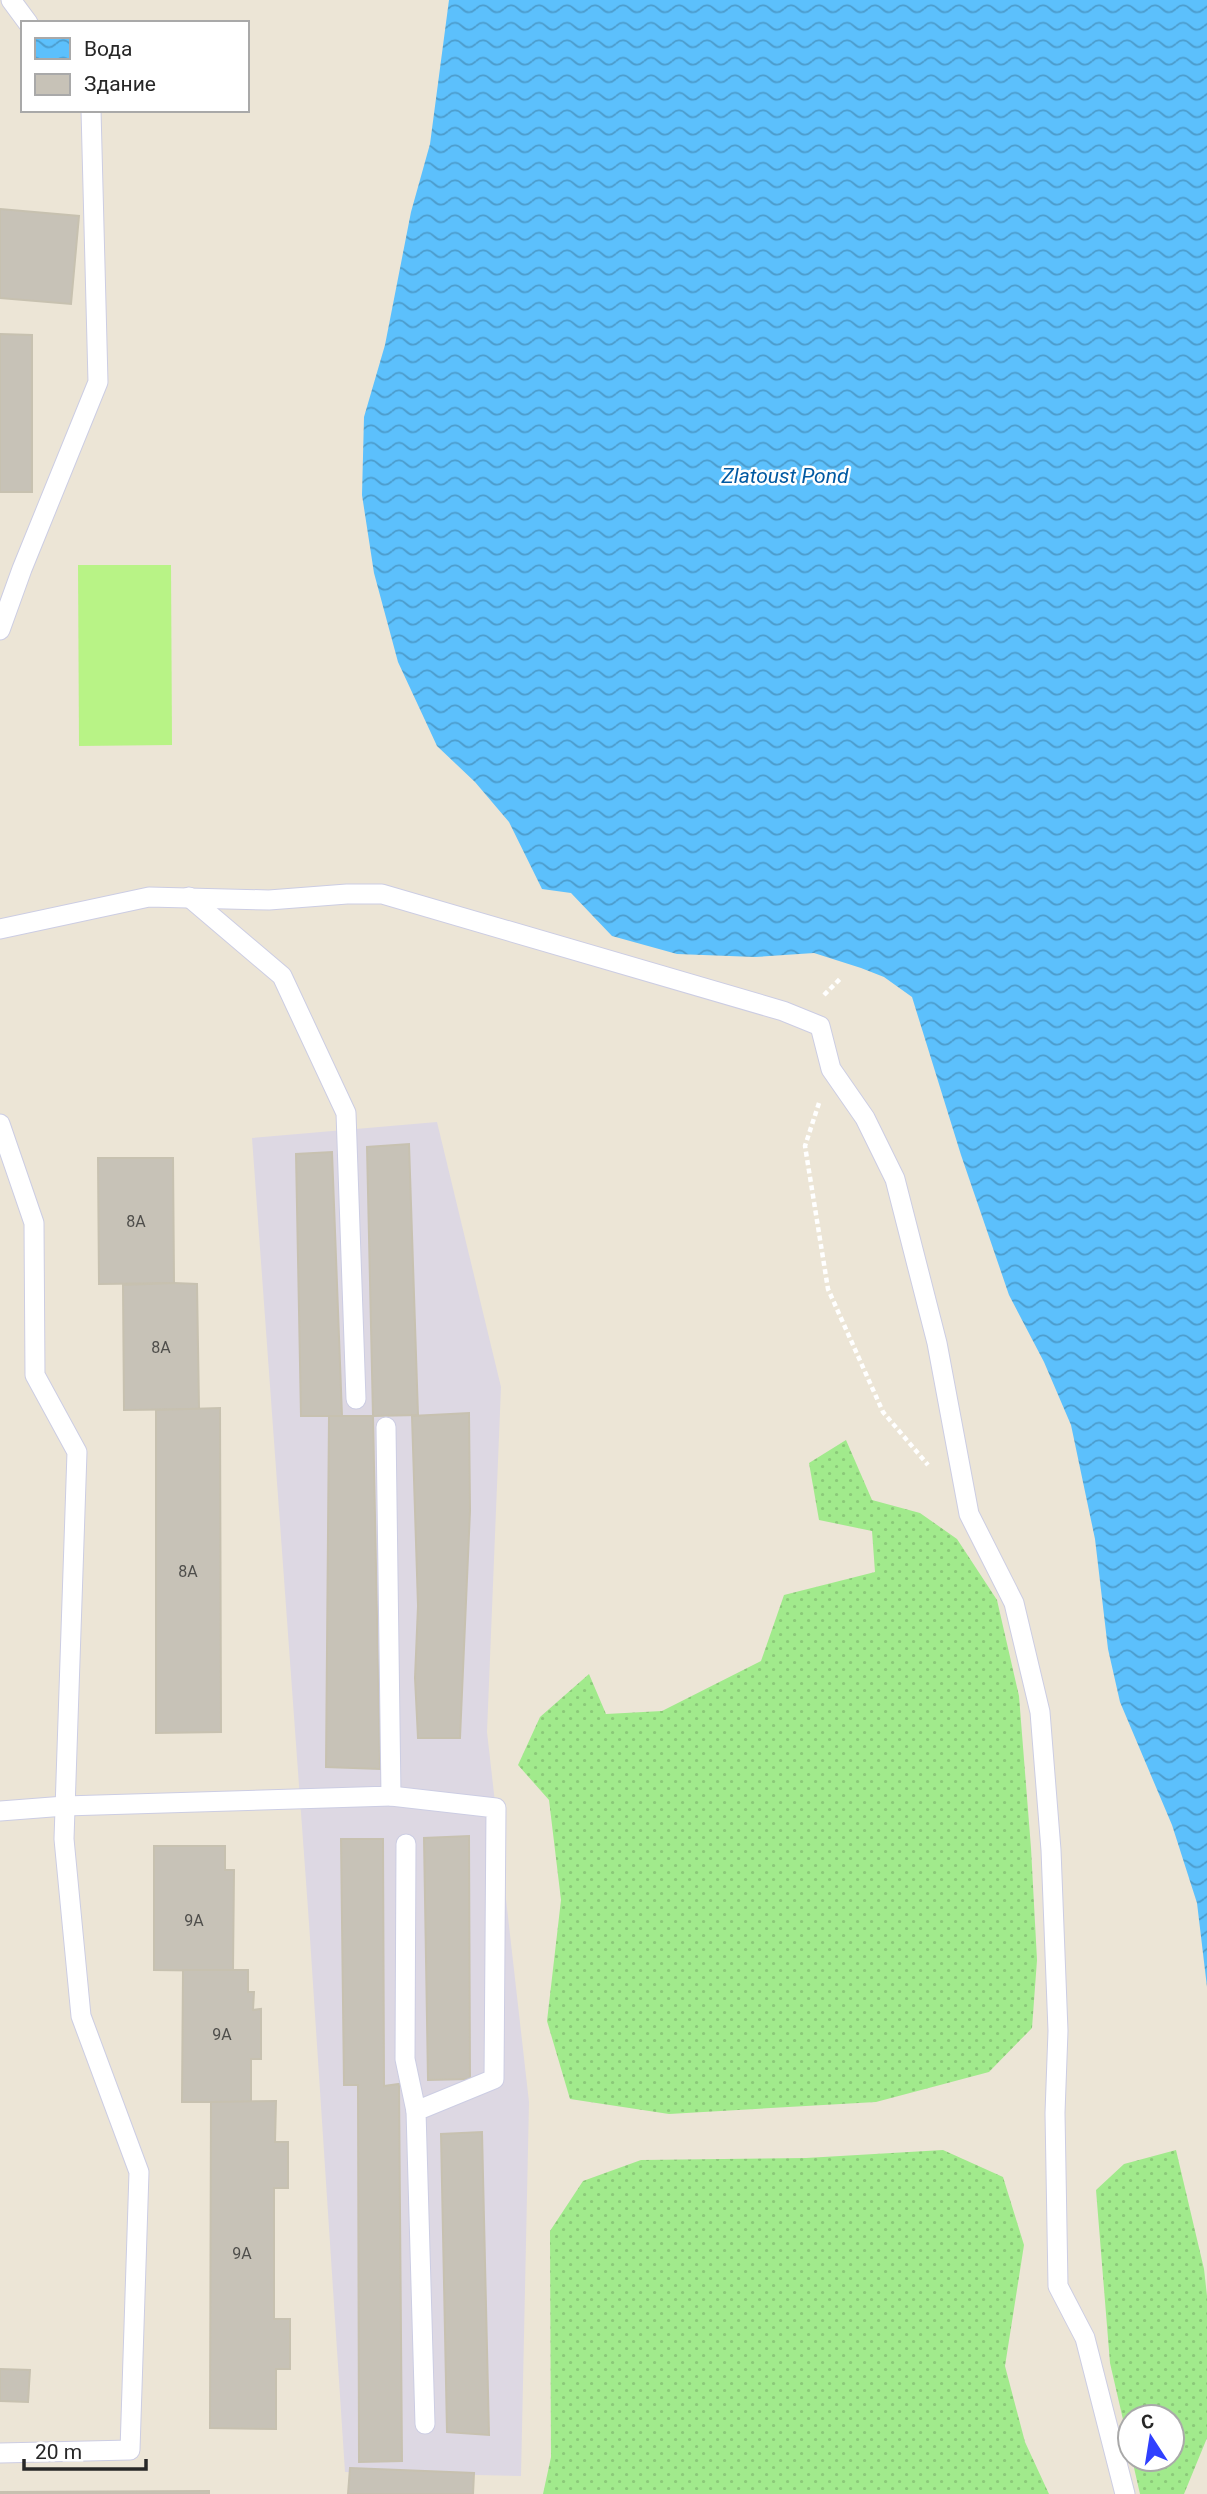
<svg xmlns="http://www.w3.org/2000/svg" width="1207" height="2494" viewBox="0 0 1207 2494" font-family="Roboto,sans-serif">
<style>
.industrial{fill:#ddd8e3}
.grass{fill:url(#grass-dots)}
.pitch{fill:#b8f386}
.water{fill:url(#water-waves)}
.building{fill:#c7c2b7;stroke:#c7c1b0;stroke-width:2}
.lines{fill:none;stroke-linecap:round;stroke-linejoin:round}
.lane-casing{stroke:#cccde3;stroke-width:21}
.path{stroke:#fff;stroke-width:4.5;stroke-dasharray:5 3.5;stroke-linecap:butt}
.lane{stroke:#fff;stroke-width:19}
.labels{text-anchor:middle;stroke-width:5;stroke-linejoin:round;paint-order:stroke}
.number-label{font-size:16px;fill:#4f4e4b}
.water-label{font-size:21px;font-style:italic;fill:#0059a2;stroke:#fff}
</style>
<defs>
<pattern id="grass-dots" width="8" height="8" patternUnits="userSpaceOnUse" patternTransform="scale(1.75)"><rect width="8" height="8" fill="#a1ea8c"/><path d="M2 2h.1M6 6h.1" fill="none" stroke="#8bc979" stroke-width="1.8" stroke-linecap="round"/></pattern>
<pattern id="water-waves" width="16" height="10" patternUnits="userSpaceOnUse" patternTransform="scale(1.75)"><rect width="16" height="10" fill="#5cc0fc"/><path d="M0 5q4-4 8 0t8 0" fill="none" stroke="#4c9ccc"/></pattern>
</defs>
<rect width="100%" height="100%" fill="#ece5d6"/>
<path class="industrial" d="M437,1122L501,1387L487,1732L529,2102L521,2476L345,2472L309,1923L252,1138Z"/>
<g class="grass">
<path d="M846,1440L872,1500L920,1513L957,1539L997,1600L1019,1696L1031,1848L1037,1960L1032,2028L989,2072L876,2102L669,2114L570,2099L547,2021L561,1900L549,1800L518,1765L540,1717L589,1674L606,1714L662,1711L761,1661L784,1595L875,1572L872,1531L819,1520L809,1463Z"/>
<path d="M943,2150L1003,2177L1024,2245L1005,2366L1025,2442L1049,2494H543L551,2457L550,2231L583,2181L641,2160L806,2158Z"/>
<path d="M1176,2150L1204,2269L1207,2296V2438L1184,2494H1140L1132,2459H1172V2417H1130V2450L1110,2363L1096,2190L1124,2164Z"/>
</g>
<path class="pitch" d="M78,565H171L172,745L79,746Z"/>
<path class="water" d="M449,0H1207V1987L1197,1903L1172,1825L1120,1702L1108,1649L1095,1539L1071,1425L1044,1362L1009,1295L961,1155L912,997L884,977L861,968L814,953L755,957L677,954L612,936L571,893L542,889L509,822L475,782L437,746L398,662L374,573L362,495L364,417L385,345L411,212L430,144Z"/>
<g class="building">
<path d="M0,209L79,216L71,304L0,298Z"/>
<path d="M0,334L32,335V492H0Z"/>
<path d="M409,1144L418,1415L373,1416L367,1147Z"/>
<path d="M332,1152L342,1416H301L296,1154Z"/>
<path d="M98,1158H173L174,1283L99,1284Z"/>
<path d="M174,1283L197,1284L199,1409L124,1410L123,1285Z"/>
<path d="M220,1408L221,1732L156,1733V1410Z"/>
<path d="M469,1413L470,1511L460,1738H418L415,1678L418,1606L412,1416Z"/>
<path d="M329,1416H373L380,1769L326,1767Z"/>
<path d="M469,1836L470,2079L428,2080L424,1838Z"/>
<path d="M341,1839H383L384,2086L399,2084L402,2461L359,2462L358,2085H344Z"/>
<path d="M154,1846H225V1870H234L233,1971L154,1970Z"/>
<path d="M183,1970H248V1992H254L253,2010L261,2009V2059H251V2102H182Z"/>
<path d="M276,2101L275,2142H288V2188H274V2319H290V2369H276V2429L210,2428L211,2102Z"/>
<path d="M482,2132L489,2435L447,2432L441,2134Z"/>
<path d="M0,2369L30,2370L28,2402L0,2401Z"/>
<path d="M350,2468L474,2473L473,2494H348Z"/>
<path d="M209,2491V2494H0V2492Z"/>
</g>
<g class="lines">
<g class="lane-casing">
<g id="lane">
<path d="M11,0L28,23"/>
<path d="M0,630L22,569L98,382L91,110"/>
<path d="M189,897L282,976L346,1113L356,1399"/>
<path d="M0,929L149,897L269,900L347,894H382L783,1011L820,1026L831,1069L865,1118L895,1179L937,1343L969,1514L1014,1603L1040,1712L1051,1850L1058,2031L1055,2113L1058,2286L1085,2338L1125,2494"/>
<path d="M0,1124L34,1223L35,1375L77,1452L64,1839L81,2016L139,2172L130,2450L0,2453"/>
<path d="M391,1796L496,1808L494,2079L416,2111L425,2424"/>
<path d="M0,1811L65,1806L391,1796L386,1427"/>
<path d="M406,1844L405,2059L416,2111"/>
</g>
</g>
<g class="path">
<path d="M824,995L840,979"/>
<path d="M819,1103L805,1146L828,1289L883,1412L928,1465"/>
</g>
<use href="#lane" class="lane"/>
</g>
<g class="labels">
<g class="number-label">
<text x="136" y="1227">8А</text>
<text x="161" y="1353">8А</text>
<text x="188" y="1577">8А</text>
<text x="194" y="1926">9А</text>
<text x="222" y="2040">9А</text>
<text x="242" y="2259">9А</text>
</g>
<g class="water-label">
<text x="785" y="483">Zlatoust Pond</text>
</g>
</g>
<rect x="21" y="21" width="228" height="91" fill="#ffffff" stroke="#a9a9a9" stroke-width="2"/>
<rect x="35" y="38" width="35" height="21" fill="url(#water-waves)" stroke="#a9a9a9" stroke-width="2"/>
<text x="84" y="56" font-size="21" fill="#272727">Вода</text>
<rect x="35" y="74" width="35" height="21" fill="#c7c2b7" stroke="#a9a9a9" stroke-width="2"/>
<text x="84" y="91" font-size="21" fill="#272727">Здание</text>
<g transform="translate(1151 2438) rotate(348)"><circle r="33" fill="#ffffff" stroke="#a9a9a9" stroke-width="2"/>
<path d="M0-5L12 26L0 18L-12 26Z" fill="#3040ff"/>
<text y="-10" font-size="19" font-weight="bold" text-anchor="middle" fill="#272727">С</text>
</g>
<path d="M24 2459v10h122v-10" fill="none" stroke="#272727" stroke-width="3.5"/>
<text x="35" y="2459" font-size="21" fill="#272727" stroke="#ffffff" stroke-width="5" paint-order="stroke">20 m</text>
</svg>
